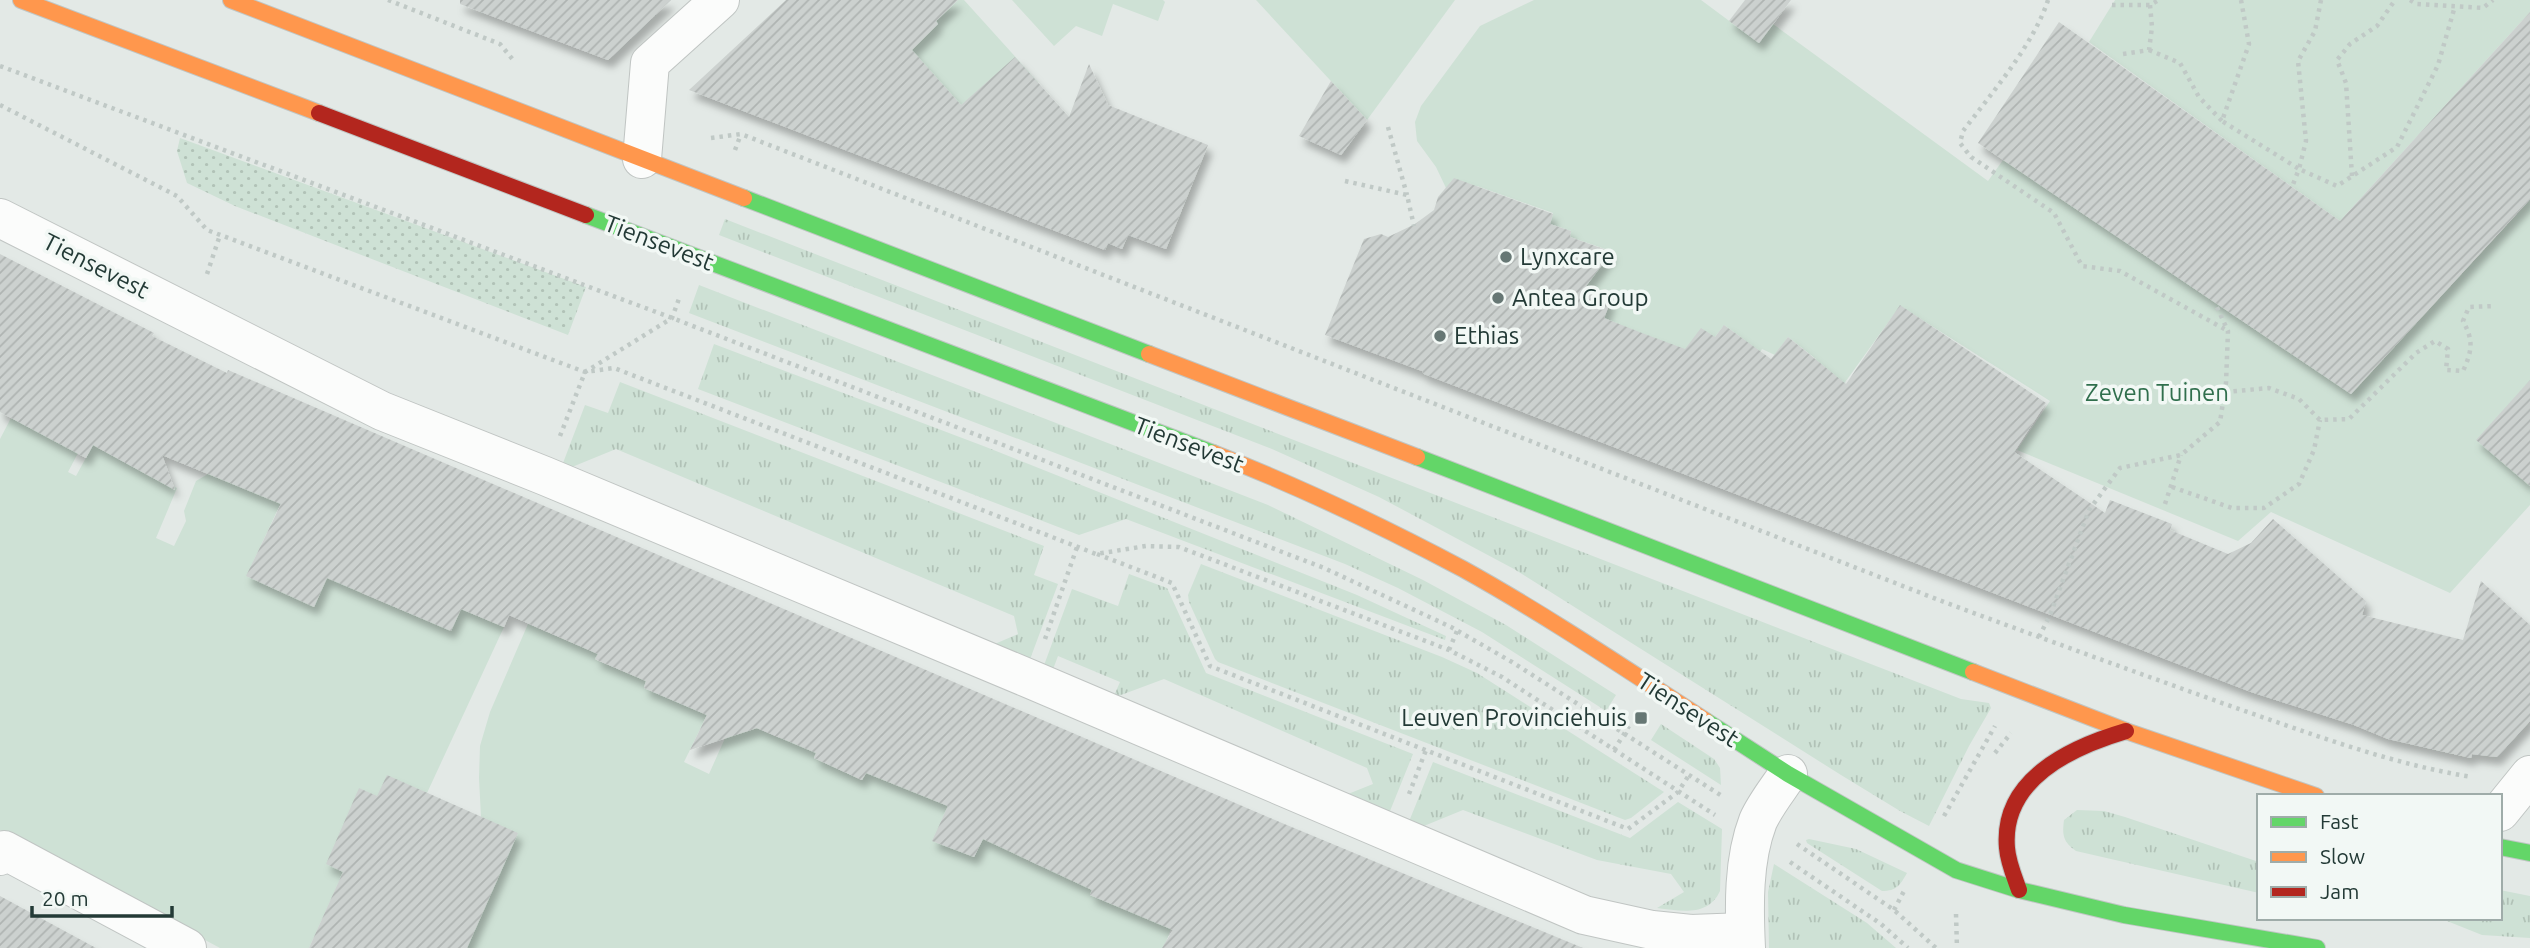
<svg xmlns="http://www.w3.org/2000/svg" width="2530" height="948" viewBox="0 0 2530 948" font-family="Ubuntu,sans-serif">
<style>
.grass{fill:url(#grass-tufts)}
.park{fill:url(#park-dots)}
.garden{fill:#cee1d5}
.building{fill:url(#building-hatch);filter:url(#shadow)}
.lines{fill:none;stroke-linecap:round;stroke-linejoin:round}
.street-casing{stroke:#c0c5c3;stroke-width:40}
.fast-casing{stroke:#c0c6c4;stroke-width:18}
.slow-casing{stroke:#c0c6c4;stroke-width:18}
.jam-casing{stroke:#c0c6c4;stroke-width:18}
.path{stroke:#c0c9c6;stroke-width:4.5;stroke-dasharray:3.5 5;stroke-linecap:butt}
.street{stroke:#fbfcfb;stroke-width:38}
.fast{stroke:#63d668;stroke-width:16}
.slow{stroke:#ff974d;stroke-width:16}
.jam{stroke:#b3261e;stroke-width:16}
.poi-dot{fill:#667774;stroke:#f2f8f5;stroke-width:2.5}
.labels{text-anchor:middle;stroke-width:7;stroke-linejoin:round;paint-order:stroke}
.street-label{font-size:24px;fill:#233a36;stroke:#f2f8f5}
.poi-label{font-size:24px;fill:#233a36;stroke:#f2f8f5;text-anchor:start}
.park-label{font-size:24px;fill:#306f4d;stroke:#f2f8f5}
</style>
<defs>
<pattern id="grass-tufts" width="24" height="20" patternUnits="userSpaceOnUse" patternTransform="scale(1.75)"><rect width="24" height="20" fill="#cee1d5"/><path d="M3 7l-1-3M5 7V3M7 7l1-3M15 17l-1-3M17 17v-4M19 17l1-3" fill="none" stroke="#b1c2b7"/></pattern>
<pattern id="park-dots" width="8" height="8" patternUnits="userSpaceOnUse" patternTransform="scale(1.75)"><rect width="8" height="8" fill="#cee1d5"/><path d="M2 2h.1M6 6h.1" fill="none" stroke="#b1c2b7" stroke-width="1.8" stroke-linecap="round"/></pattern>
<pattern id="building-hatch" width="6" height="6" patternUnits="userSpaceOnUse" patternTransform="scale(1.75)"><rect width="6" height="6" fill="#ccd1cf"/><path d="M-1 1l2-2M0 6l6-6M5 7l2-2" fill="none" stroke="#afb4b2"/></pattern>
<filter id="shadow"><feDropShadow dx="4.5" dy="8" stdDeviation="3.5" flood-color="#0004"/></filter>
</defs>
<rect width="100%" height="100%" fill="#e3e9e6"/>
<g class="grass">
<path d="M725,219L1961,699L1989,703L1991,708L1969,746L1929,826L1900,811L1841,775L1514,569L1379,497L1272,449L719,235Z"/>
<path d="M699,285L1268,505L1423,580L1506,625L1616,695L1606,711L1482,632L1398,588L1345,564L689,313Z"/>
<path d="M714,344L986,447L1357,595L1446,636L1445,640L1126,519L1079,535L698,389Z"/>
<path d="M620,382L1044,546L1034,575L1058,584L1029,662L990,646L1018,634L1014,616L616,449L572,467L563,463L585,405L608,413Z"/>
<path d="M1201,564L1442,657L1477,673L1664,792L1631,818L1625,820L1218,662L1215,659L1189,602L1188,595Z"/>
<path d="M1129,574L1167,588L1206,673L1413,754L1388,816L1343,796L1373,784L1367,768L1164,679L1113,698L1120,682L1058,656L1052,672L1043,668L1072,589L1118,606Z"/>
<path d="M1661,724L1714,759L1720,768L1721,785L1651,740Z"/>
<path d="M1433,762L1630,838L1678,802L1722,829L1720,891C1708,917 1681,911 1657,908L1684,892L1671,874L1597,860L1463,810L1419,828L1408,824Z"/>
<path d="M2077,810L2104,811L2125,817L2259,862V893L2076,851C2063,842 2062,835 2064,820Z"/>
<path d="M1809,839L1856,849L1907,873C1900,885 1897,891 1882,891L1807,843L1806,840Z"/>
<path d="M1774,864L1867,923L1896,948H1769L1768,892Z"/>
<path d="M2500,890L2530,896V938L2482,935L2447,921L2420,918H2500Z"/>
</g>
<path class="park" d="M180,138L586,287L568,335L235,206L187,183L177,151Z"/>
<g class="garden">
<path d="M958,0H964L1038,82L1017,135L972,117L940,82L820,85L936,21Z"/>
<path d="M1012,0H1163L1165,2L1158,21L1113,4L1102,36L1076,26L1054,46Z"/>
<path d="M1256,0H1455L1367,120Z"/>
<path d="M1534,0H1701L1759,43L1773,24L1988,181L2003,160L2351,394L2530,200V505L2450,593L2271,512L2238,541L2017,450L2050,401L1900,306L1838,392L1808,372L1816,359L1788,337L1775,355L1762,349L1756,359L1735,350L1742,338L1724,325L1715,337L1685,350L1604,319L1611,300L1586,286L1611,251L1570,237L1571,231L1550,224L1553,213L1477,186L1446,188L1436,167L1417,141L1415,122L1421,106L1480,26Z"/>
<path d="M2115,0H2530V12L2340,221L2089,42Z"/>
<path d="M11,418L78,453L68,472L76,476L94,443L98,448L170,487L172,486L177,488L156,538L174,546L186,521L184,511L196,481L208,474L286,492L247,575L355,513L370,573L361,593L450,630L461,609L504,627L427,793L387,776L309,948H220L0,830V439Z"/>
<path d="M528,624L598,654L596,660L646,681L644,688L707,715L684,762L709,774L730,727L745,732L752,730L754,727L779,738L784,726L821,744L814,758L861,780L875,757L909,790L948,806L933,841L974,857L995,813L1026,846L1020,856L1040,866L1103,862L1090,895L1114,905L1182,901L1166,942L1181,948H467L481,817L479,778L480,746L490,712Z"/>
</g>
<g class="building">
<path d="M460,0H671L608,60L460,4Z"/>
<path d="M786,0H958L936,21L938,24L912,50L961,105L1015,57L1069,117L1089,64L1108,105L1208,145L1166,249L1128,235L1122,249L1108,243L1105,250L689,90Z"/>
<path d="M1745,0H1791L1759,43L1729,21Z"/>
<path d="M2530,12V199L2351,394L1978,143L2059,22L2340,221Z"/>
<path d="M1331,81L1367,120L1341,155L1299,136Z"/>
<path d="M1454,178L1553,214L1550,224L1571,231L1570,237L1612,252L1586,286L1611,300L1604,318L1642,333L1685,349L1701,328L1715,337L1724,325L1771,359L1788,337L1846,384L1900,305L2046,403L2014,452L2105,513L2110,500L2172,524L2170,530L2228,554L2251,543L2273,519L2366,601L2362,615L2463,640L2481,581L2530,625V721L2497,757L2472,754L2471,758L2388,739L2354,725L2251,692L1424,374L1422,371L1325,335L1364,239L1381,234L1388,237L1415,224L1434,210L1438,197Z"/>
<path d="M0,254L154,333L152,336L227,373L228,370L1282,823L1583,948H1162L1173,930L1090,895L1092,890L983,839L974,857L932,841L948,806L866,773L862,780L814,758L816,753L757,728L690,750L707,715L644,688L646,681L595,659L598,654L509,615L504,627L461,609L451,631L327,578L314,607L246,576L281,504L162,455L175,490L93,445L86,458L0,412Z"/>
<path d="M2530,380V486L2476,440Z"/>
<path d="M387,775L518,833L467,948H309L343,872L326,864L359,788L377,796Z"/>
<path d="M0,896L96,948H0Z"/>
</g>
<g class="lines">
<g class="street-casing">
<g id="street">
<path d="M642,159L650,63L720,0"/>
<path d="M0,218L382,411L545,476L1030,679L1584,915L1652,930L1691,934L1745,932"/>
<path d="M2500,812L2530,775"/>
<path d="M0,856L4,850L187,948"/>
<path d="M1746,948C1744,907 1743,860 1758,821C1765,805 1778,789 1788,774"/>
</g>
</g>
<g class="fast-casing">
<g id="fast">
<path d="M744,198L1149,354"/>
<path d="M586,215L1213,453"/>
<path d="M1417,457L1973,672"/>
<path d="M1706,721L1788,774L1956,870L2019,890L2124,915L2317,948"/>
<path d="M2500,847L2530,853"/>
</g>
</g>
<g class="slow-casing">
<g id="slow">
<path d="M21,0L319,113"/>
<path d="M231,0L744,198"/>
<path d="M1149,354L1417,457"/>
<path d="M1213,453C1298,486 1382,526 1463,569C1546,615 1626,669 1706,721"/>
<path d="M1973,672L2126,731L2316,796"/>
</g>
</g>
<g class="jam-casing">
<g id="jam">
<path d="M319,113L586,215"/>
<path d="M2019,890C2014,876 2008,862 2007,848C2001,779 2072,747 2126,731"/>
</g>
</g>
<g class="path">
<path d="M388,0L500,44L514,61"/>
<path d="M2048,0C2034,44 1991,94 1963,131L1960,143L1971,157L2054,213L2082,266L2120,271L2228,331"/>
<path d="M2241,0L2249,44L2222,121L2299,169L2292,187"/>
<path d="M2321,0L2315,31L2298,61L2306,141L2299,169L2337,186L2397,147L2438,65L2455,6"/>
<path d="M2410,0L2417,4L2483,8L2493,0"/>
<path d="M2112,5H2150L2159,0"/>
<path d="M2149,50L2180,63L2199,97L2222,121"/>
<path d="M2123,54L2149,50L2152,27L2150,5"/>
<path d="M0,66L672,318L1324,568L1451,627L1512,662L1722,796"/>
<path d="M0,105L177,196L207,230L585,372L614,368L1096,554L1146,546L1179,547L1449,650L1502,677L1715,815"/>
<path d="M1388,127L1407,195"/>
<path d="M711,138L741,134L1944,602C2041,638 2138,673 2236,708C2312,734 2391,764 2472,777"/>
<path d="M735,150L741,134"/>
<path d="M2352,176L2346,83L2337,60L2350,44L2377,26L2395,0"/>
<path d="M1345,181L1407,195L1414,226"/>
<path d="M207,274L220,235"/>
<path d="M2225,392L2269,388L2299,399L2320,420L2349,419L2416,353L2435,341L2448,349L2446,370L2463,371C2472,351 2474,341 2463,321L2469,307L2494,306"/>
<path d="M560,436L585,372L672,318L680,296"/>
<path d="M2172,487L2232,508H2264L2299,484L2314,450L2320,420"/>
<path d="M2165,504L2181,455"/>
<path d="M1097,554L1172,583L1210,666L1628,829L1678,792L1689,775"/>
<path d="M2039,637L2050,615L2089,510L2120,468L2181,455L2220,422L2226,383L2228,331L2215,303"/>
<path d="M1045,639L1077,547"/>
<path d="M1449,650L1457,631"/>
<path d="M1614,750L1629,726"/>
<path d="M1995,753L2011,733"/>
<path d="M1409,794L1426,750"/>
<path d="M1944,816L1995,726"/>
<path d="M1797,844L1894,910L1936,948"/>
<path d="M1790,862L1881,924L1908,948"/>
<path d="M1894,910L1904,891"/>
<path d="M1956,914L1957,948"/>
</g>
<use href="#street" class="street"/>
<use href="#fast" class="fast"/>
<use href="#slow" class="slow"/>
<use href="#jam" class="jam"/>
</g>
<g class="poi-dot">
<circle cx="1506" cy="257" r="7"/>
<circle cx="1498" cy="298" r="7"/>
<circle cx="1440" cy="336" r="7"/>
<rect x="1634" y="711" width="14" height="14" rx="3.5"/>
</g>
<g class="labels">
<g class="street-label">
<text transform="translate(659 243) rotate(21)" y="8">Tiensevest</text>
<text transform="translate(96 266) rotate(27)" y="8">Tiensevest</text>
<text transform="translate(1189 445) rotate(21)" y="8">Tiensevest</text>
<text transform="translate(1688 710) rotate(33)" y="8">Tiensevest</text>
</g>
<g class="poi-label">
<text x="1520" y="265">Lynxcare</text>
<text x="1512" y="306">Antea Group</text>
<text x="1454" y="344">Ethias</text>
<text x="1627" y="726" text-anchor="end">Leuven Provinciehuis</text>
</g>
<g class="park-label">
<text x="2157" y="401">Zeven Tuinen</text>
</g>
</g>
<rect x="2257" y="794" width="245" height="126" fill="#f2f8f5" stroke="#9faca9" stroke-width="2"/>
<rect x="2271" y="817" width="35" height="10" fill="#63d668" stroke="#9faca9" stroke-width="2"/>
<text x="2320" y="829" font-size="21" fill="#233a36">Fast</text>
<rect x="2271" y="852" width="35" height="10" fill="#ff974d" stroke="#9faca9" stroke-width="2"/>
<text x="2320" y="864" font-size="21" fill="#233a36">Slow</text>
<rect x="2271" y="887" width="35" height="10" fill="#b3261e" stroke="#9faca9" stroke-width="2"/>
<text x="2320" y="899" font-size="21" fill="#233a36">Jam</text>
<path d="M32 906v10h140v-10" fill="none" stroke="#233a36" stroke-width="3.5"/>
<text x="42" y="906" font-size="21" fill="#233a36" stroke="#f2f8f5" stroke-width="5" paint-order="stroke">20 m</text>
</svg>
